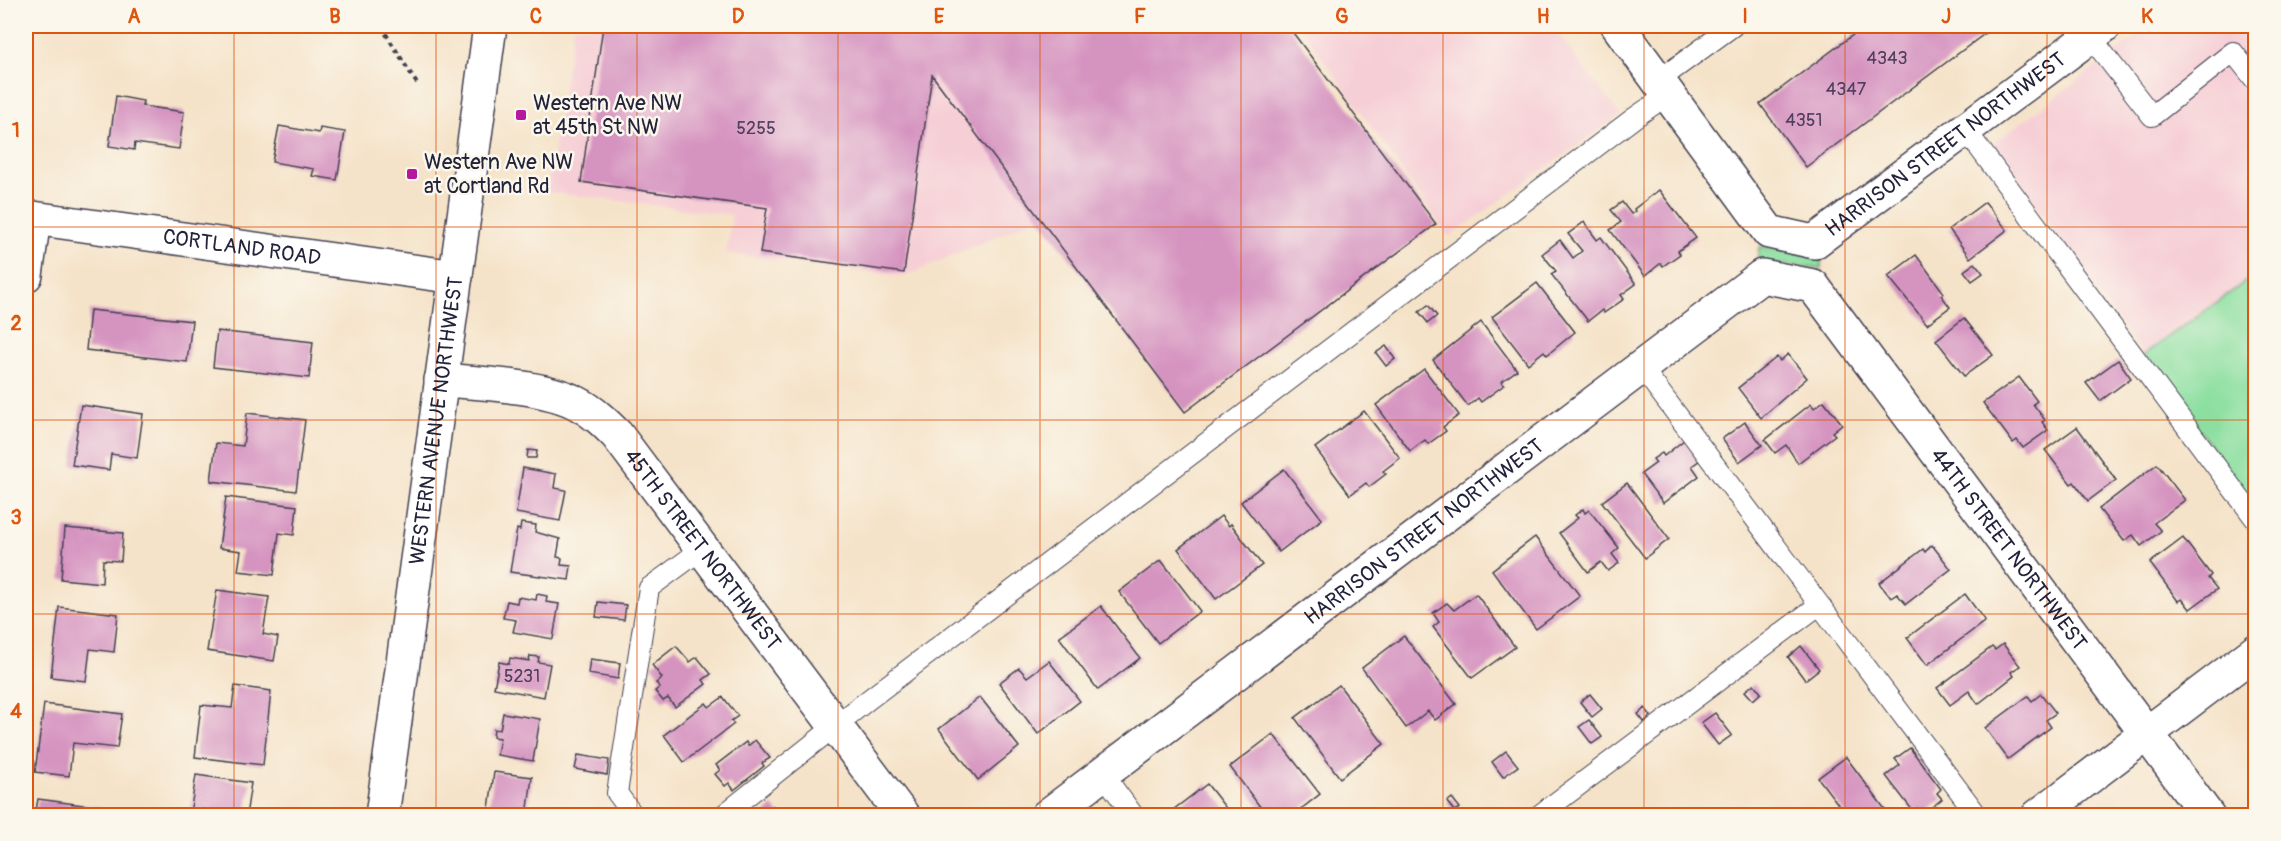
<svg xmlns="http://www.w3.org/2000/svg" width="2281" height="841" viewBox="0 0 2281 841" font-family="Pangolin,sans-serif">
  <style>
    .built { fill: #f6cfd6 }
    .green { fill: #8cdfa0; stroke: #57806e; stroke-width: 1.5 }
    .building { fill: #d593c0 }
    .lines { fill: none; stroke-linecap: round; stroke-linejoin: round }
    .service-casing { stroke: #423f50; stroke-width: 22 }
    .minor-casing { stroke: #423f50; stroke-width: 36 }
    .primary-casing { stroke: #423f50; stroke-width: 36 }
    .path { stroke: #423f50; stroke-width: 4; stroke-dasharray: 4.5 4.5; stroke-linecap: butt }
    .service { stroke: #fff; stroke-width: 20 }
    .minor { stroke: #fff; stroke-width: 33 }
    .primary { stroke: #fff; stroke-width: 33 }
    .grid { fill: none; stroke: #de560e; stroke-width: 1.5; stroke-opacity: 0.55 }
    .poi-dot { fill: #b5179e; stroke: #fbf7ec; stroke-width: 2 }
    .labels { text-anchor: middle; dominant-baseline: central; stroke-width: 5; stroke-linejoin: round; paint-order: stroke }
    .number-label { font-size: 18px; fill: #4f3e5c }
    .poi-label { font-size: 21px; fill: #22223b; stroke: #fbf7ec; text-anchor: start }
    .street-label { font-size: 21px; fill: #22223b; stroke: #fbf7ec }
    .neatline { fill: none; stroke: #de560e; stroke-width: 2 }
    .grid-label { font-size: 20px; text-anchor: middle; font-weight: bold; fill: #de560e }
  </style>
  <rect width="100%" height="100%" fill="#fbf7ec"/>
  <filter id="ink" filterUnits="userSpaceOnUse"><feTurbulence type="fractalNoise" baseFrequency=".0167" numOctaves="2"/><feDisplacementMap in="SourceGraphic" scale="12" xChannelSelector="R" yChannelSelector="G"/><feConvolveMatrix kernelMatrix="1 2 1 2 8 2 1 2 1" color-interpolation-filters="sRGB"/></filter>
  <filter id="wash" filterUnits="userSpaceOnUse"><feTurbulence type="fractalNoise" baseFrequency=".008" numOctaves="4" result="noise"/><feDisplacementMap in="SourceGraphic" scale="24" xChannelSelector="R" yChannelSelector="G"/><feGaussianBlur stdDeviation="1.35" result="paint"/><feColorMatrix in="noise" values="0 0 0 0 0 0 0 0 0 0 0 0 0 0 0 0 0 1.4 0 .05"/><feComposite in="paint" operator="in"/></filter>
  <g filter="url(#wash)">
    <rect width="100%" height="100%" fill="#f5e3c9"/>
    <g class="built">
      <path d="M363,26H418L417,32Z"/>
      <path d="M574,26H1076L1042,216L904,277L726,253L732,215L547,192Z"/>
      <path d="M1300,26H1552L1620,115L1449,237Z"/>
      <path d="M2151,26H2255V275L2143,355L1992,144Z"/>
    </g>
    <g class="green">
      <path d="M1759,247L1822,252L1821,268L1757,263Z"/>
      <path d="M2255,275V505L2143,355Z"/>
    </g>
    <g id="blocks">
      <g class="building">
        <path d="M603,26H1288L1436,224L1185,412L932,75L904,273L760,253L767,208L581,182Z"/>
        <path d="M1865,26H1995L1806,167L1760,104Z"/>
        <path d="M116,96L143,101L142,106L184,112L179,149L135,143L134,150L109,146Z"/>
        <path d="M279,126L319,133L320,128L345,132L337,180L312,176L314,169L272,162Z"/>
        <path d="M1659,190L1696,238L1678,251L1680,254L1663,266L1661,263L1645,276L1610,230L1621,222L1611,210L1622,202L1631,214L1635,211L1634,209Z"/>
        <path d="M1985,202L2007,230L1970,258L1949,229Z"/>
        <path d="M1584,222L1597,240L1601,237L1636,284L1621,295L1624,299L1604,313L1602,310L1588,321L1551,274L1556,271L1542,254L1560,240L1573,258L1582,251L1568,234Z"/>
        <path d="M1916,255L1944,293L1941,295L1950,307L1927,324L1888,276Z"/>
        <path d="M1975,263L1983,273L1972,281L1964,271Z"/>
        <path d="M1537,283L1575,332L1547,355L1544,351L1528,364L1492,317Z"/>
        <path d="M1428,305L1437,316L1428,323L1419,312Z"/>
        <path d="M90,310L192,321L187,362L86,350Z"/>
        <path d="M1964,318L1993,355L1964,376L1936,340Z"/>
        <path d="M1481,322L1517,370L1501,382L1504,385L1481,402L1478,398L1468,406L1433,360Z"/>
        <path d="M217,331L313,342L309,378L213,367Z"/>
        <path d="M1386,346L1395,359L1386,366L1376,353Z"/>
        <path d="M1788,354L1807,378L1761,418L1738,388L1777,357L1780,361Z"/>
        <path d="M2118,360L2131,378L2100,401L2086,383Z"/>
        <path d="M1424,369L1459,415L1443,427L1446,431L1428,444L1425,440L1410,451L1376,405Z"/>
        <path d="M2019,377L2037,401L2033,404L2045,420L2042,422L2048,430L2023,448L2017,440L2013,443L1983,403Z"/>
        <path d="M1824,401L1842,424L1832,432L1835,435L1798,463L1786,445L1775,453L1765,440L1811,404L1814,408Z"/>
        <path d="M81,405L143,414L137,458L111,454L109,470L72,465Z"/>
        <path d="M1364,411L1400,458L1383,471L1386,474L1369,487L1366,483L1350,495L1315,448Z"/>
        <path d="M247,413L305,420L296,491L211,481L216,443L243,446Z"/>
        <path d="M1745,422L1762,445L1739,462L1722,439Z"/>
        <path d="M2077,427L2116,480L2088,501L2074,482L2071,484L2045,450Z"/>
        <path d="M1684,440L1700,460L1692,466L1699,476L1663,503L1641,474L1656,463L1653,459L1662,453L1664,456Z"/>
        <path d="M528,450L537,451L536,458H527Z"/>
        <path d="M2157,464L2185,500L2154,523L2161,531L2141,546L2133,535L2124,541L2099,509Z"/>
        <path d="M523,468L556,474L554,488L566,490L560,521L516,513Z"/>
        <path d="M1284,469L1322,519L1279,552L1241,502Z"/>
        <path d="M1627,483L1669,539L1645,558L1602,502Z"/>
        <path d="M226,497L297,506L294,535L279,533L274,575L238,571L241,551L219,548Z"/>
        <path d="M1583,509L1585,513L1589,510L1619,548L1612,554L1619,563L1608,571L1601,562L1588,572L1559,533L1578,518L1575,515Z"/>
        <path d="M1221,516L1229,526L1231,524L1262,565L1216,599L1178,549Z"/>
        <path d="M521,523L536,525L535,532L560,539L557,557L562,558L561,565L571,566L569,580L510,572L517,529L520,530Z"/>
        <path d="M65,528L123,533L121,561L103,560L102,583L61,579Z"/>
        <path d="M1535,537L1580,596L1536,629L1492,570Z"/>
        <path d="M2183,538L2211,575L2208,578L2217,589L2190,609L2182,599L2178,601L2150,563Z"/>
        <path d="M1932,545L1951,569L1906,604L1897,594L1891,598L1879,583L1923,549L1925,552Z"/>
        <path d="M1161,560L1200,611L1158,643L1119,592Z"/>
        <path d="M217,590L269,597L263,634L278,637L274,661L207,651Z"/>
        <path d="M537,594L547,596L546,602L559,604L553,639L513,632L516,620L503,618L507,601L517,603L518,597L536,600Z"/>
        <path d="M1476,594L1515,647L1472,678L1433,627L1439,622L1433,613L1447,603L1454,610Z"/>
        <path d="M1965,594L1985,621L1927,665L1907,638Z"/>
        <path d="M598,602L626,605L624,620L596,617Z"/>
        <path d="M1101,606L1140,658L1098,690L1059,637Z"/>
        <path d="M59,607L118,614L114,652L90,649L86,681L51,677Z"/>
        <path d="M1404,636L1456,704L1435,720L1428,711L1406,728L1362,668Z"/>
        <path d="M2003,644L2020,666L2011,672L2014,676L1978,704L1969,691L1950,705L1937,688L1992,647L1995,650Z"/>
        <path d="M676,646L690,662L697,657L711,674L703,680L706,684L675,707L668,698L663,701L655,691L660,687L656,683L662,678L652,665Z"/>
        <path d="M1801,646L1819,669L1805,680L1788,657Z"/>
        <path d="M530,656L539,657L538,662L550,664L544,697L494,688L499,662L509,664L510,658L529,661Z"/>
        <path d="M590,659L620,663L618,679L588,674Z"/>
        <path d="M1049,661L1080,701L1038,734L999,683L1019,668L1027,677Z"/>
        <path d="M1754,684L1761,693L1753,700L1745,691Z"/>
        <path d="M1339,685L1384,744L1340,778L1295,718Z"/>
        <path d="M235,686L271,691L263,765L195,757L201,705L232,708Z"/>
        <path d="M1590,694L1602,709L1592,717L1580,702Z"/>
        <path d="M2041,694L2056,713L2046,720L2051,727L2008,759L1985,728L2028,696L2032,701Z"/>
        <path d="M723,697L738,716L731,721L734,724L684,762L664,735L706,703L709,707Z"/>
        <path d="M980,697L1019,747L978,780L939,729Z"/>
        <path d="M44,704L122,714L117,748L73,743L69,776L35,772Z"/>
        <path d="M1645,708L1651,716L1644,722L1638,714Z"/>
        <path d="M503,713L540,719L533,761L497,755L500,738L493,737L494,729L500,730Z"/>
        <path d="M1715,713L1732,735L1718,745L1701,723Z"/>
        <path d="M1589,720L1602,737L1592,744L1579,727Z"/>
        <path d="M1273,734L1320,794L1292,816H1267L1230,767Z"/>
        <path d="M755,740L770,758L762,763L764,766L734,790L729,783L725,786L715,774L720,770L716,765L746,742L748,746Z"/>
        <path d="M1910,748L1941,789L1937,793L1942,799L1922,815L1917,808L1913,811L1886,776L1900,765L1895,759Z"/>
        <path d="M1506,751L1518,766L1503,777L1492,762Z"/>
        <path d="M578,755L609,760L607,775L575,769Z"/>
        <path d="M1846,757L1890,816H1847L1818,778Z"/>
        <path d="M494,772L532,777L527,816H488Z"/>
        <path d="M196,775L251,783L246,816L190,814Z"/>
        <path d="M1207,784L1232,816H1165Z"/>
        <path d="M1452,798L1460,808L1454,811L1447,802Z"/>
        <path d="M38,799L105,808L104,816H35Z"/>
        <path d="M773,806L780,816H762Z"/>
      </g>
    </g>
  </g>
  <g filter="url(#ink)">
    <use href="#blocks" fill-opacity="0" stroke="#423f50" stroke-width="1.5"/>
    <g class="lines">
      <g class="service-casing">
        <g id="service">
          <path d="M2090,36L2152,116L2233,52L2256,81"/>
          <path d="M1659,80L1733,26"/>
          <path d="M1965,129L2256,520"/>
          <path d="M1642,368L1978,816"/>
          <path d="M1103,774L1134,816"/>
          <path d="M634,816L617,793L649,588L702,549"/>
          <path d="M722,816L868,700L1634,118L1669,94"/>
          <path d="M1538,816L1819,605"/>
        </g>
      </g>
      <g class="minor-casing">
        <g id="minor">
          <path id="s1" d="M1618,26L1769,232L1814,242L2104,26"/>
          <path id="s2" d="M26,217L456,277"/>
          <path d="M26,275L34,219"/>
          <path id="s3" d="M441,380C480,383 544,386 577,403C593,411 605,423 617,435L903,816"/>
          <path id="s4" d="M1047,816L1762,276L1813,286L2208,816"/>
          <path d="M2038,816L2256,651"/>
        </g>
      </g>
      <g class="primary-casing">
        <g id="primary">
          <path id="s5" d="M382,816L490,26"/>
        </g>
      </g>
      <path class="path" d="M381,26L419,87"/>
      <use href="#service" class="service"/>
      <use href="#minor" class="minor"/>
      <use href="#primary" class="primary"/>
    </g>
  </g>
  <path class="grid" d="M234,26V816M436,26V816M637,26V816M838,26V816M1040,26V816M1241,26V816M1443,26V816M1644,26V816M1845,26V816M2047,26V816M26,227H2256M26,420H2256M26,614H2256"/>
  <g class="poi-dot">
    <rect x="515" y="109" width="12" height="12" rx="3"/>
    <rect x="406" y="168" width="12" height="12" rx="3"/>
  </g>
  <g class="labels">
    <g class="number-label">
      <text x="1887" y="58">4343</text>
      <text x="1846" y="89">4347</text>
      <text x="1804" y="120">4351</text>
      <text x="756" y="128">5255</text>
      <text x="522" y="676">5231</text>
    </g>
    <g class="poi-label">
      <text x="533" y="103">Western Ave NW<tspan x="533" dy="24">at 45th St NW</tspan></text>
      <text x="424" y="162">Western Ave NW<tspan x="424" dy="24">at Cortland Rd</tspan></text>
    </g>
    <g class="street-label">
      <text stroke="none"><textPath href="#s1" startOffset="465">HARRISON STREET NORTHWEST</textPath></text>
      <text stroke="none"><textPath href="#s2" startOffset="218">CORTLAND ROAD</textPath></text>
      <text stroke="none"><textPath href="#s5" startOffset="399">WESTERN AVENUE NORTHWEST</textPath></text>
      <text stroke="none"><textPath href="#s4" startOffset="472">HARRISON STREET NORTHWEST</textPath></text>
      <text stroke="none"><textPath href="#s3" startOffset="333">45TH STREET NORTHWEST</textPath></text>
      <text stroke="none"><textPath href="#s4" startOffset="1276">44TH STREET NORTHWEST</textPath></text>
    </g>
  </g>
  <rect width="2281" height="841" fill="none" stroke="#fbf7ec" stroke-width="66"/>
  <rect x="33" y="33" width="2215" height="775" class="neatline"/>
  <g class="grid-label">
    <text x="134" y="23">A</text>
    <text x="335" y="23">B</text>
    <text x="536" y="23">C</text>
    <text x="738" y="23">D</text>
    <text x="939" y="23">E</text>
    <text x="1140" y="23">F</text>
    <text x="1342" y="23">G</text>
    <text x="1543" y="23">H</text>
    <text x="1745" y="23">I</text>
    <text x="1946" y="23">J</text>
    <text x="2147" y="23">K</text>
    <text x="16" y="137">1</text>
    <text x="16" y="330">2</text>
    <text x="16" y="524">3</text>
    <text x="16" y="718">4</text>
  </g>
</svg>
